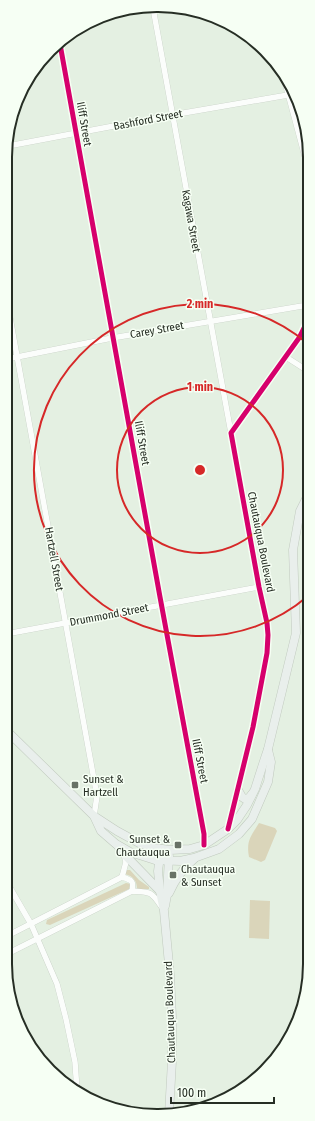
<svg xmlns="http://www.w3.org/2000/svg" width="315" height="1121" viewBox="0 0 315 1121" font-family="'Fira Sans Condensed',sans-serif">
  <style>
    .green { fill: #dad5ba }
    .lines { fill: none; stroke-linecap: round; stroke-linejoin: round }
    .street-casing { stroke: #c1cabf; stroke-width: 6 }
    .secondary-casing { stroke: #c1cabf; stroke-width: 9 }
    .street { stroke: #fbfdfb; stroke-width: 5.5 }
    .secondary { stroke: #e9efec; stroke-width: 8 }
    .cycleway-casing { stroke: #f6fff4; stroke-width: 8 }
    .cycleway { stroke: #d6006c; stroke-width: 5 }
    .ring { fill: none; stroke: #d62828; stroke-width: 2 }
    .poi-dot { fill: #687266; stroke: #f6fff4; stroke-width: 1.5 }
    .labels { text-anchor: middle; dominant-baseline: central; stroke-width: 3; stroke-linejoin: round; paint-order: stroke }
    .street-label { font-size: 11px; fill: #262e24; stroke: #f6fff4 }
    .poi-label { font-size: 11px; fill: #262e24; stroke: #f6fff4; text-anchor: start }
    .rim { fill: none; stroke: #262e24; stroke-width: 2 }
    .centre { fill: #d62828; stroke: #f6fff4; stroke-width: 2 }
    .ring-label { font-size: 12px; text-anchor: middle; font-weight: bold; fill: #d62828; stroke: #f6fff4; stroke-width: 3; stroke-linejoin: round; paint-order: stroke }
  </style>
  <rect width="100%" height="100%" fill="#e4f0e2"/>
  <g class="green">
    <path d="M259,823L275,828L277,831L265,860L261,862L249,857C246,841 251,836 259,823Z"/>
    <path d="M126,870H130L139,880L149,887V889H137C137,881 133,876 125,874Z"/>
    <path d="M126,883L131,884L129,889L50,925L46,924L47,920Z"/>
    <path d="M250,900L270,901L269,939L249,938Z"/>
  </g>
  <g class="lines">
    <g class="street-casing">
      <g id="street">
        <path d="M153,8L231,433"/>
        <path d="M60,44L160,597L204,834V845"/>
        <path d="M282,71L309,172"/>
        <path d="M8,146L172,115L288,95"/>
        <path d="M7,301L97,796L94,816"/>
        <path d="M286,357L308,371"/>
        <path d="M7,359L112,338L308,305"/>
        <path d="M6,634L259,587"/>
        <path d="M228,829L253,727L267,653L268,635L267,623L259,587L231,433L299,338L308,320"/>
        <path d="M122,877L126,862L124,854"/>
        <path d="M5,879L31,924L57,984L66,1019L75,1062L77,1090"/>
        <path d="M5,937L122,877C132,880 134,881 132,891"/>
        <path d="M5,955L132,891C150,892 151,891 161,906"/>
      </g>
    </g>
    <g class="secondary-casing">
      <g id="secondary">
        <path d="M6,730L94,816L117,831L139,843L154,848L170,850L190,849L204,845L228,829L237,820L247,805L255,789L263,764L268,749L296,633L293,550L300,511L308,495"/>
        <path d="M238,790L242,797L245,799L249,798L252,794"/>
        <path d="M94,816L101,831L116,844L130,852L155,860L180,861L194,858L219,849L239,834L252,819L268,782L271,762L268,750"/>
        <path d="M118,846L123,853L160,891"/>
        <path d="M161,849L158,871L160,891L164,911L170,975L172,1017V1061L169,1114"/>
        <path d="M169,893C175,880 183,868 194,859"/>
        <path d="M165,906L167,895L169,856"/>
      </g>
    </g>
    <use href="#street" class="street"/>
    <use href="#secondary" class="secondary"/>
    <g class="cycleway-casing">
      <g id="cycleway">
        <path d="M60,44L160,597L204,834V845"/>
        <path d="M228,829L253,727L267,653L268,635L267,623L259,587L231,433L299,338L308,320"/>
      </g>
    </g>
    <use href="#cycleway" class="cycleway"/>
  </g>
  <g class="ring">
    <circle cx="200" cy="470" r="83"/>
    <path d="M308 596A166 166 0 1 1 308 344"/>
  </g>
  <g class="poi-dot">
    <rect x="71" y="781" width="8" height="8" rx="2"/>
    <rect x="174" y="841" width="8" height="8" rx="2"/>
    <rect x="169" y="871" width="8" height="8" rx="2"/>
  </g>
  <g class="labels">
    <g class="street-label">
      <text transform="translate(148 120) rotate(-11)">Bashford Street</text>
      <text transform="translate(84 124) rotate(80)">Iliff Street</text>
      <text transform="translate(191 221) rotate(80)">Kagawa Street</text>
      <text transform="translate(157 330) rotate(-10)">Carey Street</text>
      <text transform="translate(142 443) rotate(80)">Iliff Street</text>
      <text transform="translate(261 542) rotate(79)">Chautauqua Boulevard</text>
      <text transform="translate(54 559) rotate(80)">Hartzell Street</text>
      <text transform="translate(109 615) rotate(-11)">Drummond Street</text>
      <text transform="translate(200 761) rotate(79)">Iliff Street</text>
      <text transform="translate(170 1012) rotate(-92)">Chautauqua Boulevard</text>
    </g>
    <g class="poi-label">
      <text x="83" y="779">Sunset &amp;<tspan x="83" dy="13">Hartzell</tspan></text>
      <text x="170" y="839" text-anchor="end">Sunset &amp;<tspan x="170" dy="13">Chautauqua</tspan></text>
      <text x="181" y="869">Chautauqua<tspan x="181" dy="13">&amp; Sunset</tspan></text>
    </g>
  </g>
  <path d="M0 0H315V1121H0ZM157 12H158A145 145 0 0 1 303 157V964A145 145 0 0 1 158 1109H157A145 145 0 0 1 12 964V157A145 145 0 0 1 157 12Z" fill="#f6fff4" fill-rule="evenodd"/>
  <path class="rim" d="M157 12H158A145 145 0 0 1 303 157V964A145 145 0 0 1 158 1109H157A145 145 0 0 1 12 964V157A145 145 0 0 1 157 12Z"/>
  <circle cx="200" cy="470" r="6" class="centre"/>
  <g class="ring-label">
    <text x="200" y="308">2 min</text>
    <text x="200" y="391">1 min</text>
  </g>
  <path d="M171 1097v6h103v-6" fill="none" stroke="#262e24" stroke-width="2"/>
  <text x="177" y="1097" font-size="12" fill="#262e24" stroke="#f6fff4" stroke-width="3" paint-order="stroke">100 m</text>
</svg>
